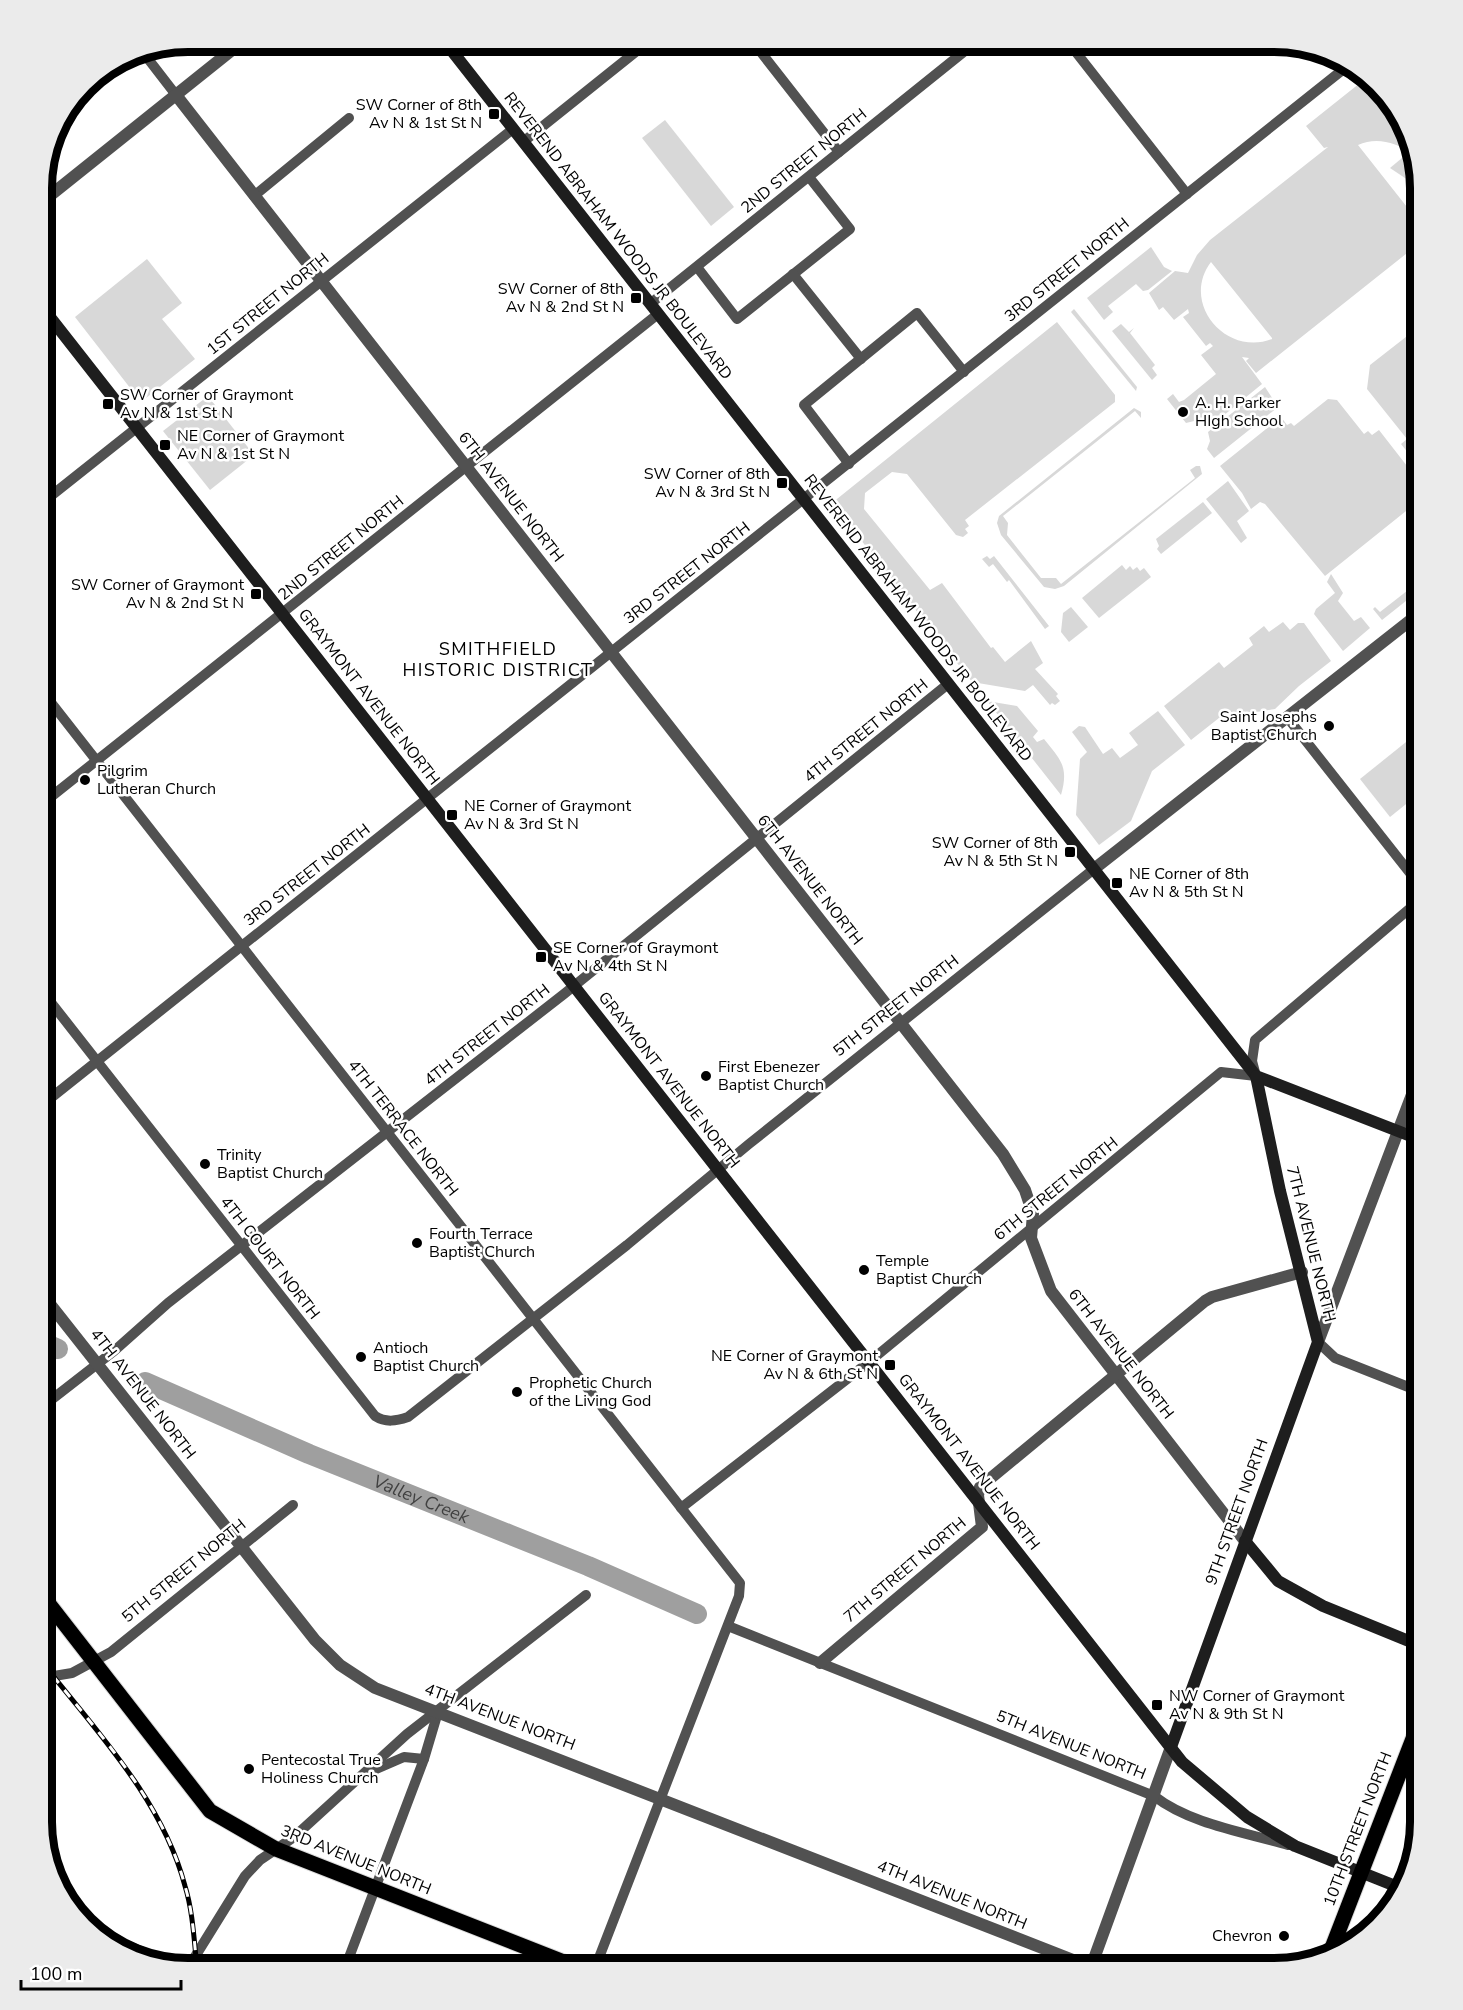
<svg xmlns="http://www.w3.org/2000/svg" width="1463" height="2010" viewBox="0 0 1463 2010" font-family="'Nunito Sans',sans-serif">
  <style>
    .green { fill: #d8d8d8; fill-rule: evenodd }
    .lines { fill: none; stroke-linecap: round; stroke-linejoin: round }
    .river { stroke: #9f9f9f; stroke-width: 20 }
    .primary-casing { stroke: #dbdbdb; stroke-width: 17 }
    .minor { stroke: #515151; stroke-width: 10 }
    .tertiary { stroke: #515151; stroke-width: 12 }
    .secondary { stroke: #1e1e1e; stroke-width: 12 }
    .primary { stroke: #000; stroke-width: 15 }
    .rail-casing { stroke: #000; stroke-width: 5 }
    .rail { stroke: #fff; stroke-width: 3; stroke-dasharray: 9; stroke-linecap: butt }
    .poi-dot { fill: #000; stroke: #fff; stroke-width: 2 }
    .labels { text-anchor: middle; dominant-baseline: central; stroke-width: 5; stroke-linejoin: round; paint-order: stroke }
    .poi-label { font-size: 16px; fill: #000; stroke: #fff; text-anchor: start }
    .street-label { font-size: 16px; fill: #000; stroke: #fff }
    .neighbourhood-label { font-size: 18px; letter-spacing: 1.5px; fill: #000; stroke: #fff }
    .water-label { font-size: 18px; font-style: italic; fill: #404040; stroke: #fff }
    .rim { fill: none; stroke: #000; stroke-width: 8 }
  </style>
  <rect width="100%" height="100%" fill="#fff"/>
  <g class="green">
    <path d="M1365,79L1401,115L1412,154C1396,142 1376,137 1358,145L1418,221L1421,219V242L1256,373L1246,361L1249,358L1242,357L1262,384L1212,425L1206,419L1197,424L1194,421L1186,423L1167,399L1173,394L1179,402L1184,400L1216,374L1201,355L1213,346L1210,343L1206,346L1183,317L1189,313L1188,309L1174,320L1163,307L1159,310L1149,293L1175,271L1188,273L1197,255L1210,240L1328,147L1324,148L1306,126ZM1211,262L1272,338V339C1226,357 1180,303 1211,262Z"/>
    <path d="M665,120L734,207L711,226L642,138Z"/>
    <path d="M1408,153L1419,183L1417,186L1390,168Z"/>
    <path d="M1151,247L1164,267L1172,271L1148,290L1143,291L1136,284L1108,306L1113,312L1104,320L1087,298Z"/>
    <path d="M147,259L182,303L162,319L195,359L141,402L75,317Z"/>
    <path d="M1074,309L1137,387L1136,391L1071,312Z"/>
    <path d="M1421,317V469L1401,444L1407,439L1367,389L1370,365L1420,326L1416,321Z"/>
    <path d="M1057,322L1115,395V402L965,520L969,526L965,529L968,533L963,537L956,535L907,474L892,472L865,493L864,509L930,590L942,583L991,648L993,647L1005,662L1031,641L1043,663L1035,669L1058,694L1056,696L1060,701L1055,705L1052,703L1050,705L1033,685L1025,691L972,682L832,503Z"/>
    <path d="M1121,324L1129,332L1134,328L1130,333L1155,365L1152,368L1157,375L1152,380L1112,331Z"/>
    <path d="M1265,387L1278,407L1214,458L1207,449L1210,441L1208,432Z"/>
    <path d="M208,396L254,455L210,490L163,431Z"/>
    <path d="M1328,399L1337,400L1364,434L1368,431L1372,435L1379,430L1421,484V499L1325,576L1265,504L1260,502L1251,509L1242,493L1220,466L1281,417L1287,425L1291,423L1294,426Z"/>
    <path d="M1134,408L1141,412V418L1135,411L1003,516L1008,523L1007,535L1041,578H1056L1061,584L1195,478L1190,470L1196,466H1200L1202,474L1064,586L1055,589L1044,587L1001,535L997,523L999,516Z"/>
    <path d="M1228,481L1249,511L1237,521L1247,538L1241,543L1206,499Z"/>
    <path d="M1203,502L1212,513L1161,554L1157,549L1159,546L1156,539Z"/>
    <path d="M987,556L990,559L994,556L1049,626L1045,629L1009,580L1007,582L993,564L989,567L982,559Z"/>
    <path d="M1122,565L1126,570L1130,566L1133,570L1137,567L1140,571L1144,568L1151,577L1099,618L1082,598Z"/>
    <path d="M1331,574L1343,593L1338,601L1354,621L1361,617L1370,628L1343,651L1314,614L1316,609L1335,593L1327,582Z"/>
    <path d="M1421,580V589L1382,620L1373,609L1375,607L1380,612Z"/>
    <path d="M1071,607L1088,627L1069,642L1061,632L1063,613Z"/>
    <path d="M1283,622L1290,630L1298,623H1304L1331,661L1299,686L1275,709L1219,718L1191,740L1164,706L1219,662L1224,668L1253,645L1249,638L1264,626L1269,632Z"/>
    <path d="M987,701L1017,706L1038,731L1033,737L1037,742L1044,739C1061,760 1069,767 1061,795Z"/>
    <path d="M1158,711L1185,745L1152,771L1131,821L1099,845L1076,815L1080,759L1087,752L1072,732L1079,726L1085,727L1103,754L1112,748L1120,758L1138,745L1129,733Z"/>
    <path d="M1421,730V792L1390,817L1360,779Z"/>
  </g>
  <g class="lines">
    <g class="river">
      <path d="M42,1342L58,1349"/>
      <path id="s1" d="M145,1382L309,1454L588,1566L697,1614"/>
    </g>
    <g class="primary-casing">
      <g id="primary">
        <path d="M42,1595L210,1811L276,1849L579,1968"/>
        <path d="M1330,1953L1421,1718"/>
        <path d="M1091,1968H1094"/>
      </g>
    </g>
    <g class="minor">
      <path d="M753,42L839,152"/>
      <path d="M1068,42L1187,194"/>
      <path d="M142,51L176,95"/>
      <path d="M523,142L648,42"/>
      <path d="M254,196L349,118"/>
      <path d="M697,267L737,319L850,229L809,177"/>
      <path d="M793,274L861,359"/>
      <path d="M650,304L976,42"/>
      <path d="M849,464L804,405L917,313L964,372"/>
      <path d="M42,503L513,129"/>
      <path d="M42,691L740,1583L739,1596L595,1968"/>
      <path d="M1287,717L1421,887"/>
      <path d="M42,804L658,314"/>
      <path d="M42,991L375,1416C386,1423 396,1421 408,1417L627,1245L749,1144L1094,869"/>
      <path d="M42,1105L1350,64"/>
      <path d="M1318,1342L1335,1358L1421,1392"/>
      <path d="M42,1407L114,1351L168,1303L564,994L948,684"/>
      <path d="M681,1508L869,1362L1221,1072L1256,1076L1252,1061L1255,1040L1421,899"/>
      <path d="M728,1626L1154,1796C1190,1824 1244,1832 1288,1845"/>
      <path d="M42,1674L48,1677L72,1673L111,1652L293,1505"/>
      <path d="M374,1770L404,1757L424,1759"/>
      <path d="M188,1968L245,1876L260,1860L294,1837L407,1734L586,1595"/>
      <path d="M345,1968L424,1759L438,1712"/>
    </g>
    <g class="tertiary">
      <path d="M176,95L1003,1154L1025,1190L1033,1214L1031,1238L1051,1291L1245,1541"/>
      <path d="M42,202L242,42"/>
      <path d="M1094,869L1421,612"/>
      <path d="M42,1294L315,1640L340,1665L375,1688L1091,1967L1171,1747"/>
      <path d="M1318,1342L1421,1071"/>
      <path d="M820,1663L982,1527L978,1495L980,1487L1205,1301L1212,1297L1302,1272"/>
      <path d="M104,1937L180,1968"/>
    </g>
    <g class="secondary">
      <path d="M445,42L1256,1076L1421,1140"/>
      <path d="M42,307L1182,1762L1247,1817L1295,1846L1403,1889"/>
      <path d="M1245,1541L1278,1581L1323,1606L1421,1646"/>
      <path d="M1171,1747L1318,1342L1280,1191L1256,1076"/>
    </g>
    <use href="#primary" class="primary"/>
    <g class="rail-casing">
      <path id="rail" d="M42,1662C96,1731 162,1799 185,1886C193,1912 194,1940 197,1968"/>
    </g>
    <use href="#rail" class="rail"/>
  </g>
  <g class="poi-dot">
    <rect x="488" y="108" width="12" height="12" rx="3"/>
    <rect x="630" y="292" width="12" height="12" rx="3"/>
    <rect x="102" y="398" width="12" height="12" rx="3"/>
    <circle cx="1183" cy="412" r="6"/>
    <rect x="159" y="439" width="12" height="12" rx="3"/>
    <rect x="776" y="477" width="12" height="12" rx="3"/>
    <rect x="250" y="588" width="12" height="12" rx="3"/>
    <circle cx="1329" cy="726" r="6"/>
    <circle cx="85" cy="780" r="6"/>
    <rect x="446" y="809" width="12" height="12" rx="3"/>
    <rect x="1064" y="846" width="12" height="12" rx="3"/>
    <rect x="1111" y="877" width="12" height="12" rx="3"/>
    <rect x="535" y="951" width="12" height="12" rx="3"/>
    <circle cx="706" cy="1076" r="6"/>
    <circle cx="205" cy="1164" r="6"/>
    <circle cx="417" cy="1243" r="6"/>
    <circle cx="864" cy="1270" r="6"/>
    <circle cx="361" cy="1357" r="6"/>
    <rect x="884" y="1359" width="12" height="12" rx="3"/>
    <circle cx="517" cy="1392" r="6"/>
    <rect x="1151" y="1699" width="12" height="12" rx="3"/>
    <circle cx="249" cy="1769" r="6"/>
    <circle cx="1284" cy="1936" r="6"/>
  </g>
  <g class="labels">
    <g class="poi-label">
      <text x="482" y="105" text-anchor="end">SW Corner of 8th<tspan x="482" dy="18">Av N &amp; 1st St N</tspan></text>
      <text x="624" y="289" text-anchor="end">SW Corner of 8th<tspan x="624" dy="18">Av N &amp; 2nd St N</tspan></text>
      <text x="120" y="395">SW Corner of Graymont<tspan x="120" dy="18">Av N &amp; 1st St N</tspan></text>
      <text x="1195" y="403">A. H. Parker<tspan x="1195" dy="18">HIgh School</tspan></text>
      <text x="177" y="436">NE Corner of Graymont<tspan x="177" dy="18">Av N &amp; 1st St N</tspan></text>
      <text x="770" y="474" text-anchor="end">SW Corner of 8th<tspan x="770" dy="18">Av N &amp; 3rd St N</tspan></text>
      <text x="244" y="585" text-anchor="end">SW Corner of Graymont<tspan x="244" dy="18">Av N &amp; 2nd St N</tspan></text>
      <text x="1317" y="717" text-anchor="end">Saint Josephs<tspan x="1317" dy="18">Baptist Church</tspan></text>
      <text x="97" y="771">Pilgrim<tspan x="97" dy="18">Lutheran Church</tspan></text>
      <text x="464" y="806">NE Corner of Graymont<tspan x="464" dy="18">Av N &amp; 3rd St N</tspan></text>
      <text x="1058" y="843" text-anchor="end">SW Corner of 8th<tspan x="1058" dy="18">Av N &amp; 5th St N</tspan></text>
      <text x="1129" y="874">NE Corner of 8th<tspan x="1129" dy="18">Av N &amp; 5th St N</tspan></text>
      <text x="553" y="948">SE Corner of Graymont<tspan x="553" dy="18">Av N &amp; 4th St N</tspan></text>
      <text x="718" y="1067">First Ebenezer<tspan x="718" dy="18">Baptist Church</tspan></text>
      <text x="217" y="1155">Trinity<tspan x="217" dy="18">Baptist Church</tspan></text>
      <text x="429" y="1234">Fourth Terrace<tspan x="429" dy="18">Baptist Church</tspan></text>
      <text x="876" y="1261">Temple<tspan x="876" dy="18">Baptist Church</tspan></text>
      <text x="373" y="1348">Antioch<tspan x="373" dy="18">Baptist Church</tspan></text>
      <text x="878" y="1356" text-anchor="end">NE Corner of Graymont<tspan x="878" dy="18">Av N &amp; 6th St N</tspan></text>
      <text x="529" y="1383">Prophetic Church<tspan x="529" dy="18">of the Living God</tspan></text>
      <text x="1169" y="1696">NW Corner of Graymont<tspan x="1169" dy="18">Av N &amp; 9th St N</tspan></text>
      <text x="261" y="1760">Pentecostal True<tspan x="261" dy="18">Holiness Church</tspan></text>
      <text x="1272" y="1936" text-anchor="end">Chevron</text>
    </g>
    <g class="street-label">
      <text transform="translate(804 161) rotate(-39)">2ND STREET NORTH</text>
      <text transform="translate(618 236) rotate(52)">REVEREND ABRAHAM WOODS JR BOULEVARD</text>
      <text transform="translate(1067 270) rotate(-39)">3RD STREET NORTH</text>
      <text transform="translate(268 304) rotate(-39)">1ST STREET NORTH</text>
      <text transform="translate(511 497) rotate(52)">6TH AVENUE NORTH</text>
      <text transform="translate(341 548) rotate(-39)">2ND STREET NORTH</text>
      <text transform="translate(687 573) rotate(-38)">3RD STREET NORTH</text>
      <text transform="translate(918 618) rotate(52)">REVEREND ABRAHAM WOODS JR BOULEVARD</text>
      <text transform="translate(369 697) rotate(52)">GRAYMONT AVENUE NORTH</text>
      <text transform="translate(866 731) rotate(-39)">4TH STREET NORTH</text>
      <text transform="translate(307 875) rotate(-38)">3RD STREET NORTH</text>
      <text transform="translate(810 880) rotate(52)">6TH AVENUE NORTH</text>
      <text transform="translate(896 1006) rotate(-38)">5TH STREET NORTH</text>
      <text transform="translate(487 1035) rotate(-38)">4TH STREET NORTH</text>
      <text transform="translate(669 1080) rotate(52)">GRAYMONT AVENUE NORTH</text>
      <text transform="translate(403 1128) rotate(52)">4TH TERRACE NORTH</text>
      <text transform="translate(1056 1189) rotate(-39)">6TH STREET NORTH</text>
      <text transform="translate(1311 1244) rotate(76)">7TH AVENUE NORTH</text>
      <text transform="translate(270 1258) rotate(52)">4TH COURT NORTH</text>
      <text transform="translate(1121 1354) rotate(52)">6TH AVENUE NORTH</text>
      <text transform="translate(143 1394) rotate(52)">4TH AVENUE NORTH</text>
      <text transform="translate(969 1462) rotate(52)">GRAYMONT AVENUE NORTH</text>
      <text transform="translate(1237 1512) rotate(-70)">9TH STREET NORTH</text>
      <text transform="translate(905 1570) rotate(-40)">7TH STREET NORTH</text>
      <text transform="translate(184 1571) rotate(-39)">5TH STREET NORTH</text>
      <text transform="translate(500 1717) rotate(21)">4TH AVENUE NORTH</text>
      <text transform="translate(1071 1745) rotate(22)">5TH AVENUE NORTH</text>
      <text transform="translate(1358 1829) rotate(-69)">10TH STREET NORTH</text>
      <text transform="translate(356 1860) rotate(22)">3RD AVENUE NORTH</text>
      <text transform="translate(952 1895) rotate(22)">4TH AVENUE NORTH</text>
    </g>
    <g class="neighbourhood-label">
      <text x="498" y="649">SMITHFIELD<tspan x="498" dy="21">HISTORIC DISTRICT</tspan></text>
    </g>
    <g class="water-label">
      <text stroke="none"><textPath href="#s1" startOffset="300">Valley Creek</textPath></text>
    </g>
  </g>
  <path d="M0 0H1463V2010H0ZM188 52H1274A136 136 0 0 1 1410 188V1822A136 136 0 0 1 1274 1958H188A136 136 0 0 1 52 1822V188A136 136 0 0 1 188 52Z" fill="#ebebeb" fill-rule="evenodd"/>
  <path class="rim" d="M188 52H1274A136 136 0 0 1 1410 188V1822A136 136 0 0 1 1274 1958H188A136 136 0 0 1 52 1822V188A136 136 0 0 1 188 52Z"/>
  <path d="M21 1980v9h160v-9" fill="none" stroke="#000000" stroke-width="3"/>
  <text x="30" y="1980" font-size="18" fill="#000000" stroke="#ffffff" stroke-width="4.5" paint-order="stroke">100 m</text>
</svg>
